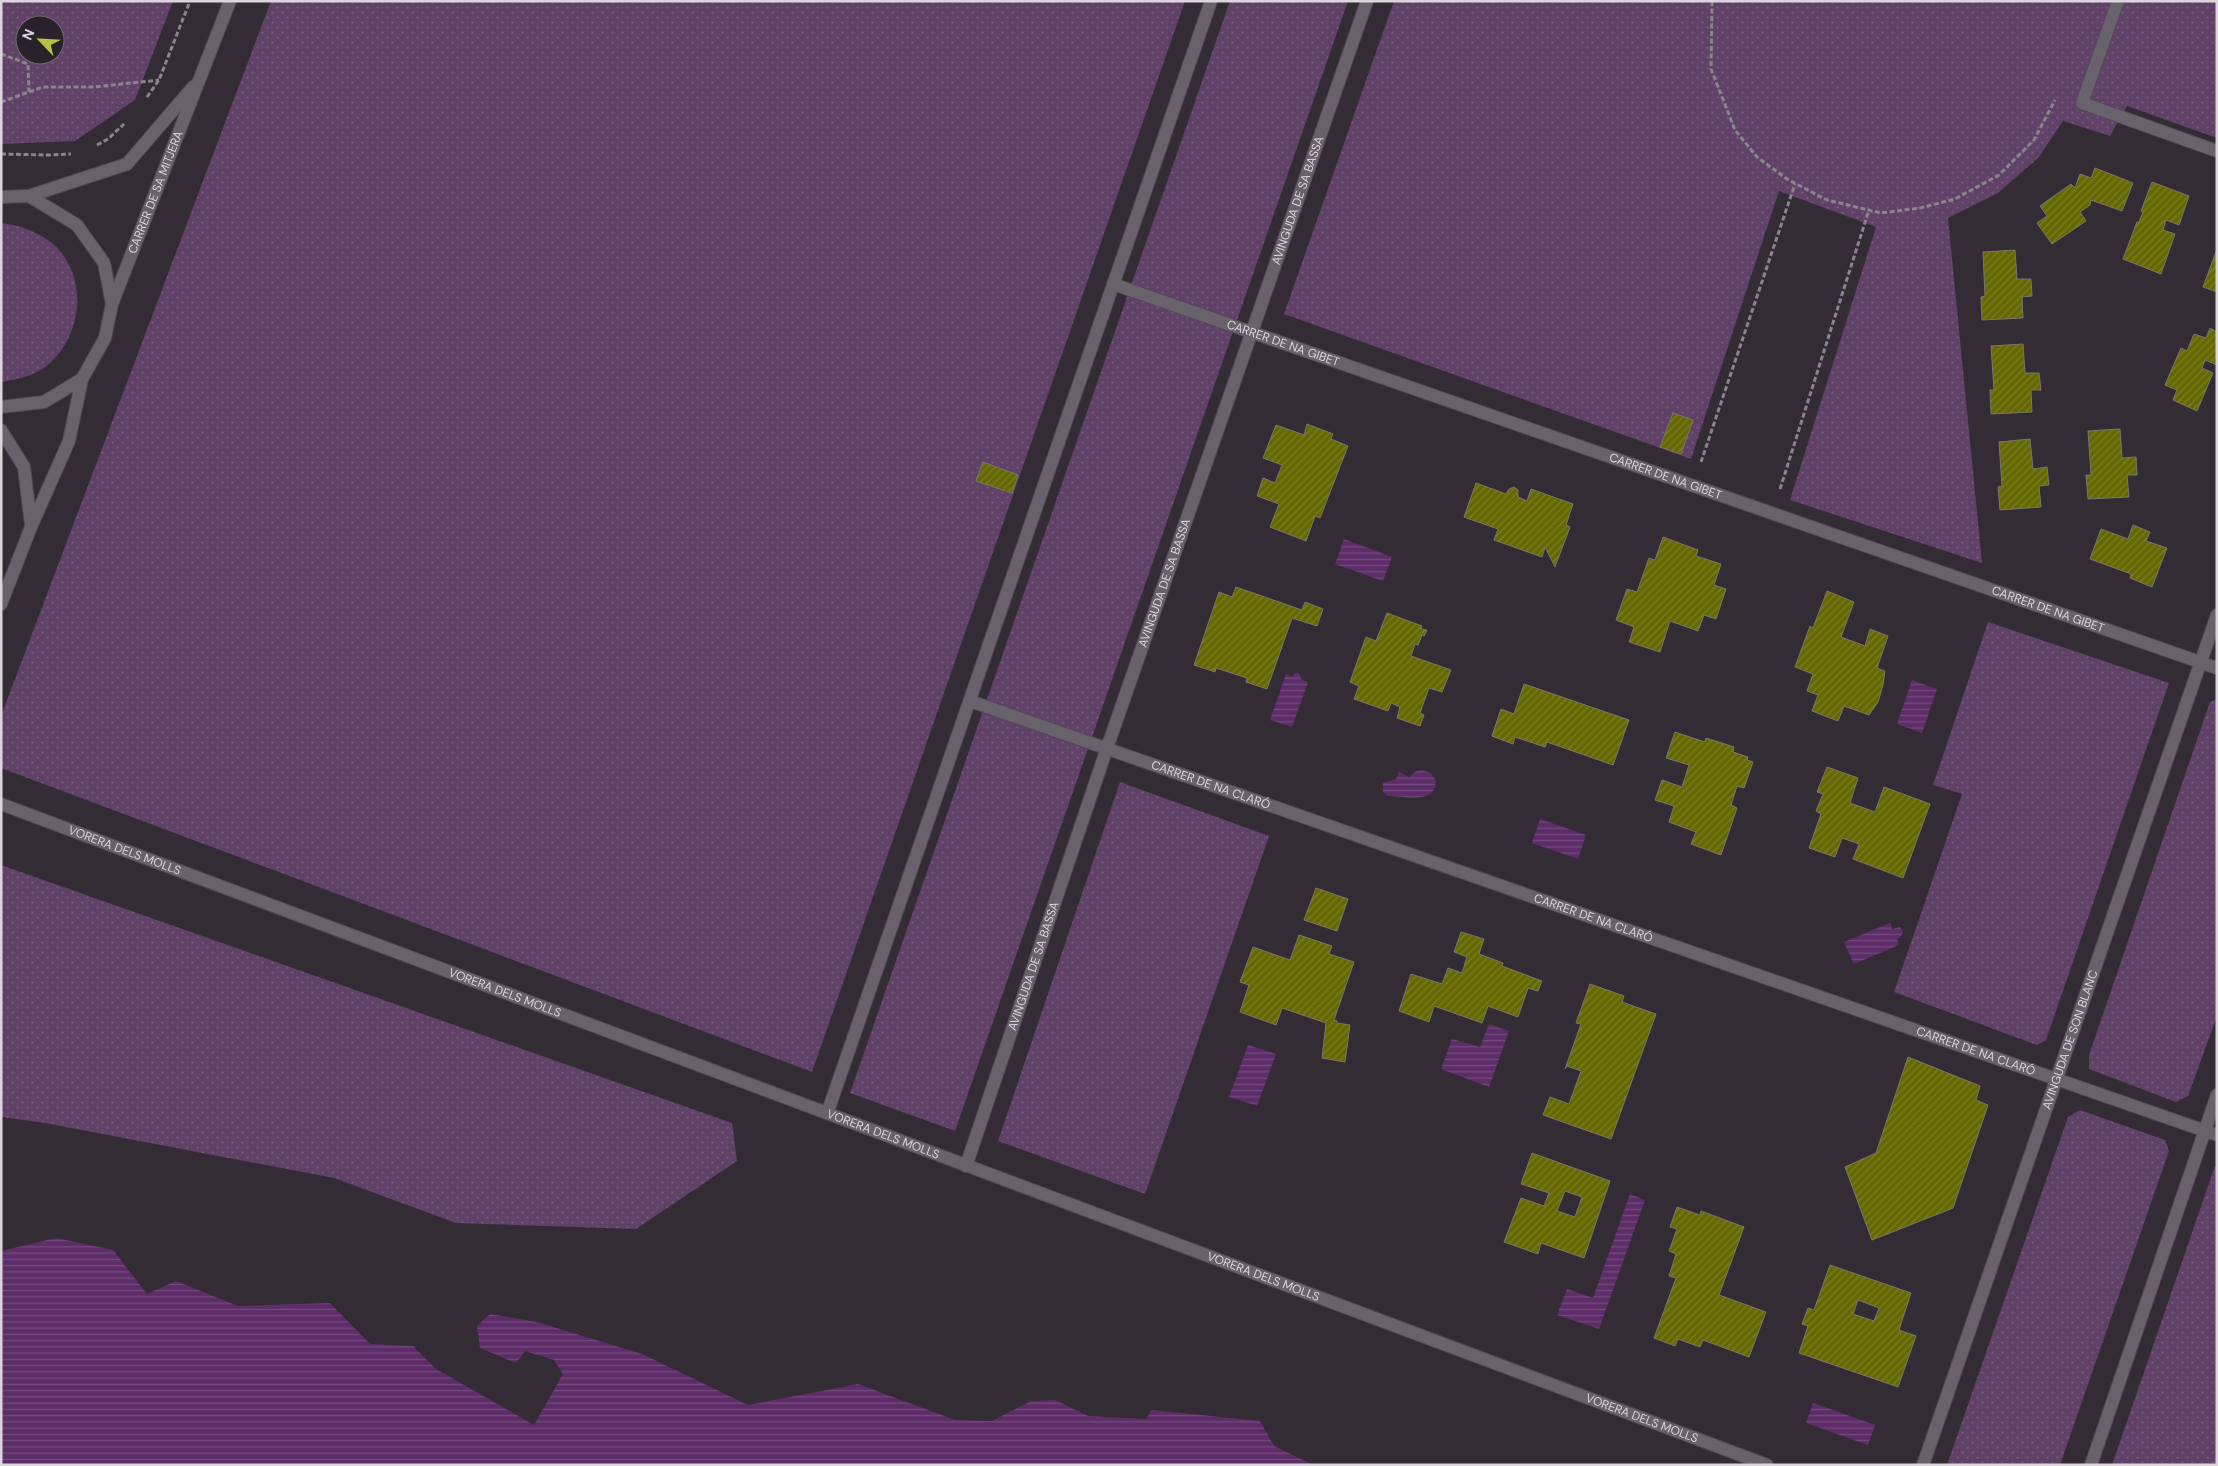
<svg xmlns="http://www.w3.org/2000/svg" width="2218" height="1466" viewBox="0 0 2218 1466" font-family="'DM Sans',sans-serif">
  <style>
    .grass { fill: url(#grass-dots); fill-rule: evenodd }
    .water { fill: url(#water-rules) }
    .building { fill: url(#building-hatch); stroke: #77786c; fill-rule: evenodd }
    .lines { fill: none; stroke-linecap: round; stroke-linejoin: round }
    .minor-casing { stroke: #514a52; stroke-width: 14 }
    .tertiary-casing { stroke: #514a52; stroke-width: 14 }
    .path { stroke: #8a848c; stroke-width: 3; stroke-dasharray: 5 2.5; stroke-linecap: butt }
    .minor { stroke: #69616b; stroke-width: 12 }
    .tertiary { stroke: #69616b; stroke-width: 12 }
    .labels { text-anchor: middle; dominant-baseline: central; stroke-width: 4; stroke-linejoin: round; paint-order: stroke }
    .street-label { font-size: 12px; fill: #dbd6dc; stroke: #29222b }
  </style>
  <defs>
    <pattern id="grass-dots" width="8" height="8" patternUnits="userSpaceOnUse" patternTransform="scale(1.25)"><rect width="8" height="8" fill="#604167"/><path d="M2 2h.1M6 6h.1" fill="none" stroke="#765c7c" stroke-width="1.8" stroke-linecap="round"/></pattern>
    <pattern id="water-rules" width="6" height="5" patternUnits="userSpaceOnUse" patternTransform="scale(1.25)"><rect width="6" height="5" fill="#5e2d69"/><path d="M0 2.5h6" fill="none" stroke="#744b7e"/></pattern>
    <pattern id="building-hatch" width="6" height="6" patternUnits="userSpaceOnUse" patternTransform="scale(1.25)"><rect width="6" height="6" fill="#656800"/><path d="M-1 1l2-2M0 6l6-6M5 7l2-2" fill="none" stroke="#7a7d25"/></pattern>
  </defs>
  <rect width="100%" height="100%" fill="#332c35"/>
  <g class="grass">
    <path d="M1,1H173L135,100L75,141L1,144ZM25,25H55V55H25Z"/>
    <path d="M271,1H1185L812,1072L1,768V716Z"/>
    <path d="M1230,1H1348L955,1131L850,1093Z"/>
    <path d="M1394,1H2217V138L2127,106L2110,136L2063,121L2039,157L1998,193L1948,218L1982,563L1790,500L1876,227L1779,191L1691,459L1284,314Z"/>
    <path d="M1,223C18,225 33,230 48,240C88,269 85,330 51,362C38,375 20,379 2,382Z"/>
    <path d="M1988,622L2169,683L2046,1040L2037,1045L1894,992L1962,794L1933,785Z"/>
    <path d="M2217,699V1016L2188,1096L2176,1102L2089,1069V1055L2210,702Z"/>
    <path d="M1120,782L1269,836L1145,1194L998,1141Z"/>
    <path d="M1,865L732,1123L737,1161L636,1229L456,1223L334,1178L45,1123L1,1117Z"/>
    <path d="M2080,1110L2165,1140L2169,1151L2060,1465H1947L2068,1117Z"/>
    <path d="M2215,1166L2217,1167V1465H2112Z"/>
  </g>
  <g class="water">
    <path d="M1344,539L1392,557L1383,581L1335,564Z"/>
    <path d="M1295,673H1299L1302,680L1308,682L1292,727L1270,720L1286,674L1292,677Z"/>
    <path d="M1912,680L1937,689L1922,733L1897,724Z"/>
    <path d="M1422,770L1431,773L1436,781C1435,805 1405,796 1388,796L1383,792V783L1396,779L1399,772L1409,777L1416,771Z"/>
    <path d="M1540,819L1586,835L1578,859L1532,843Z"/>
    <path d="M1890,923L1892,929L1900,927L1903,932L1901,937L1897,939L1899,945L1854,964L1844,942Z"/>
    <path d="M1489,1024L1509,1031L1489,1087L1441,1069L1452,1039L1480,1047Z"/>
    <path d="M1248,1045L1276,1054L1257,1106L1229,1097Z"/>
    <path d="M1630,1194L1645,1200L1599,1329L1557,1315L1567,1289L1593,1298Z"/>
    <path d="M56,1238L113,1250L147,1294L176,1281L238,1306L330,1303L370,1344L413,1346L436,1369L534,1425L563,1374L554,1360L525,1351L516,1363L480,1348L477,1326L490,1314L537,1322L642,1354L748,1405L858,1384L955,1420L992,1421L1031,1401L1055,1400L1088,1416L1146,1419L1152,1410L1260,1421L1274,1446L1313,1465H1V1251Z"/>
    <path d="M1813,1403L1875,1425L1868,1445L1806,1423Z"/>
  </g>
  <g class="building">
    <path d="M2095,168L2133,183L2122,211L2091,200L2090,205L2080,212L2086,221L2052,244L2037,223L2047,216L2040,206L2071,184L2075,188L2080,174L2091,178Z"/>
    <path d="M2152,182L2189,196L2179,225L2166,220L2163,230L2175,234L2161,274L2123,259L2137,222H2139L2143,212L2141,211Z"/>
    <path d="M2217,249V292L2203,287Z"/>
    <path d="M2015,250L2017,279H2031L2032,296L2022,297L2023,318L1982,320L1981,297L1985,296L1983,252Z"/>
    <path d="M2210,328L2217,332V365L2205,360L2202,368L2213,373L2197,411L2173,400L2177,390L2165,385L2181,348L2187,351L2194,334L2206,338Z"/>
    <path d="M2023,344L2025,373H2039L2041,390H2031L2032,412L1991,414L1990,390H1994L1991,346Z"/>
    <path d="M1673,413L1693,420L1681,454L1660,447Z"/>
    <path d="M1307,424L1333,434L1331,439L1348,446L1320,518L1315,516L1306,541L1270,527L1279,504L1257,496L1263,478L1275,483L1282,465L1263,458L1276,425L1304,435Z"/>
    <path d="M2120,429L2122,458L2136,457L2137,475H2127L2129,497L2088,499L2086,475H2091L2088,431Z"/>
    <path d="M2030,439L2033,469L2047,467L2049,485L2039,486L2041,507L2000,510L1998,487L2002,486L1999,442Z"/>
    <path d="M983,462L1018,475L1012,493L976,481Z"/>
    <path d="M1476,483L1506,494L1509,489L1514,487L1518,490V497L1527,501L1531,489L1573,504L1566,525L1570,527L1555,567L1545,547L1542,557L1494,540L1498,529L1464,517Z"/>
    <path d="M2133,525L2150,532L2146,541L2167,548L2152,587L2130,578L2131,574L2090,559L2101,529L2128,539Z"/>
    <path d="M1663,537L1698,550L1696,556L1721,564L1714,585L1726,589L1716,619L1704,615L1698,631L1670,621L1660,652L1629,642L1634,627L1616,620L1627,589L1637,592L1649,558L1655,560Z"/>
    <path d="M1236,587L1302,610L1305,602L1323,609L1317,626L1292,618L1267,689L1246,682L1247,678L1216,668L1215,672L1194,665L1219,592L1232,597Z"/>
    <path d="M1827,591L1854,602L1841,637L1865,646L1870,629L1888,636L1877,668L1885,671L1883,685L1878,702L1869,715L1844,706L1838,721L1812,711L1818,695L1807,691L1813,674L1795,667L1810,626L1813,628Z"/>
    <path d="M1387,613L1422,626L1421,629L1427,630L1424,636L1422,635L1418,645L1415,644L1411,656L1451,670L1442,692L1429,688L1420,713L1424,715L1420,726L1397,718L1400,707L1391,703L1388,711L1354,699L1359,686L1350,682L1366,637L1376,641Z"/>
    <path d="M1524,684L1629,720L1613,765L1547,742L1545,747L1515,737L1513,744L1492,736L1501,709L1514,714Z"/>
    <path d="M1675,732L1705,742L1706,738L1734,747L1733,752L1748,757L1747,760L1753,762L1744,788L1737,786L1731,805L1737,808L1721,855L1691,844L1696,832L1669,822L1674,806L1655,800L1662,780L1682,787L1689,765L1666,758Z"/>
    <path d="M1827,767L1858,778L1850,803L1875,812L1884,787L1930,804L1903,878L1853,859L1859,844L1842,838L1835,857L1809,848L1821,814L1816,811L1823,794L1817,792Z"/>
    <path d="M1316,888L1348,899L1337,931L1304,920Z"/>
    <path d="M1461,932L1484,939L1479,954L1503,963L1502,966L1542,981L1538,991L1528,988L1518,1017L1488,1006L1482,1023L1434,1006L1429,1022L1399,1011L1411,974L1442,984L1448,968L1462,973L1467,957L1454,952Z"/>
    <path d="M1299,935L1332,946L1329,954L1354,962L1334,1020L1337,1021V1023L1350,1025L1345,1062L1322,1058L1326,1023L1282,1008L1276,1025L1240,1012L1249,985L1240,982L1253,947L1290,960Z"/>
    <path d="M1590,984L1624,996L1622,1002L1656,1014L1611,1139L1543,1115L1550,1097L1569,1104L1581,1071L1567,1066L1565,1069L1581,1024L1576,1023Z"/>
    <path d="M1908,1057L1980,1086L1976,1100L1988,1105L1953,1208L1872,1240L1845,1167L1876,1153Z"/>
    <path d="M1532,1153L1610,1181L1584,1258L1541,1243L1538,1254L1504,1242L1521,1198L1544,1206L1549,1193L1521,1184ZM1565,1191L1582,1197L1575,1217L1557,1211Z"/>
    <path d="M1677,1207L1700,1215L1701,1211L1744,1227L1719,1295L1766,1312L1749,1357L1703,1340L1700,1347L1678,1339L1675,1346L1654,1338L1676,1278L1669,1276L1676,1254L1669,1251L1677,1229L1670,1227Z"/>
    <path d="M1830,1265L1911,1293L1899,1330L1916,1336L1898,1387L1799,1353L1808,1326L1802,1324L1808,1308L1814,1310ZM1858,1300L1879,1308L1874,1321L1853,1314Z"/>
  </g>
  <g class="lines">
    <g class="minor-casing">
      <g id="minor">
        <path d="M2118,1L2082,103L2217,151"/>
        <path id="s1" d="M1113,284L2217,668"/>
        <path d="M1,430L24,467L31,525"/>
        <path d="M1,604L31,527L69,441L82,379"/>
        <path id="s2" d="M970,701L2217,1135"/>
        <path id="s3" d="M1,804L1767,1465"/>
        <path d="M828,1111L1211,1"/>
        <path id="s4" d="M966,1166L1107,748L1367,1"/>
        <path id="s5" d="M1923,1465L2217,615"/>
        <path d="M2091,1465L2217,1095"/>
      </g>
    </g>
    <g class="tertiary-casing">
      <g id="tertiary">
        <path d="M29,196L127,164L193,87"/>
        <path d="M1,197L29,196L77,225L104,263L112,304L105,338L82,379L44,402L1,407"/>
        <path id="s6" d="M112,304L230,1"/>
      </g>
    </g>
    <g class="path">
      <path d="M1712,1L1711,69L1735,130L1757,157L1787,179L1827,200L1881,213L1920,208L1955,199L1999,175L2034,140L2055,100"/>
      <path d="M1,54L28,64L29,92"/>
      <path d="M147,97L159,80L190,1"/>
      <path d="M1,102L43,87H94L159,80"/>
      <path d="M97,145L108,139L124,124"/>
      <path d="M1,154L49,155L71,154"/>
      <path d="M1701,462L1795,184"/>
      <path d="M1780,489L1869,210"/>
    </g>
    <use href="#minor" class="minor"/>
    <use href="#tertiary" class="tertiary"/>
  </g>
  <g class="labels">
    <g class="street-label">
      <text stroke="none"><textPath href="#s6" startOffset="120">CARRER DE SA MITJERA</textPath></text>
      <text stroke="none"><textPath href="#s4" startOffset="1021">AVINGUDA DE SA BASSA</textPath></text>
      <text stroke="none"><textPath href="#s1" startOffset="180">CARRER DE NA GIBET</textPath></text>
      <text stroke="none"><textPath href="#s1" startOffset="585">CARRER DE NA GIBET</textPath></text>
      <text stroke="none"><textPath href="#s4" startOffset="616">AVINGUDA DE SA BASSA</textPath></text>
      <text stroke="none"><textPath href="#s1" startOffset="990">CARRER DE NA GIBET</textPath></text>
      <text stroke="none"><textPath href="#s2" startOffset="255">CARRER DE NA CLARÓ</textPath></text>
      <text stroke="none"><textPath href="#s3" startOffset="132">VORERA DELS MOLLS</textPath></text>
      <text stroke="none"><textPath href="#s2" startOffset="660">CARRER DE NA CLARÓ</textPath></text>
      <text stroke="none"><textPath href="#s4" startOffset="211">AVINGUDA DE SA BASSA</textPath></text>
      <text stroke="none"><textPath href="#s3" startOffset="538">VORERA DELS MOLLS</textPath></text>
      <text stroke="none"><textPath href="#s5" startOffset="450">AVINGUDA DE SON BLANC</textPath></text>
      <text stroke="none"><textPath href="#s2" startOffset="1065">CARRER DE NA CLARÓ</textPath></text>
      <text stroke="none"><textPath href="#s3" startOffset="942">VORERA DELS MOLLS</textPath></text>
      <text stroke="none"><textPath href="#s3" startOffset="1348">VORERA DELS MOLLS</textPath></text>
      <text stroke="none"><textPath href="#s3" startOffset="1752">VORERA DELS MOLLS</textPath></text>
    </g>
  </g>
  <rect width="2218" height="1466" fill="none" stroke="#dbd6dc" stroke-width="5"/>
  <g transform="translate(40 40) rotate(295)"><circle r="24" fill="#29222b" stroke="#706a72"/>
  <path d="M0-4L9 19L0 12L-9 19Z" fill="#b9c046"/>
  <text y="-8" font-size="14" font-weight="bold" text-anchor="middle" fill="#dbd6dc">N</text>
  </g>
</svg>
